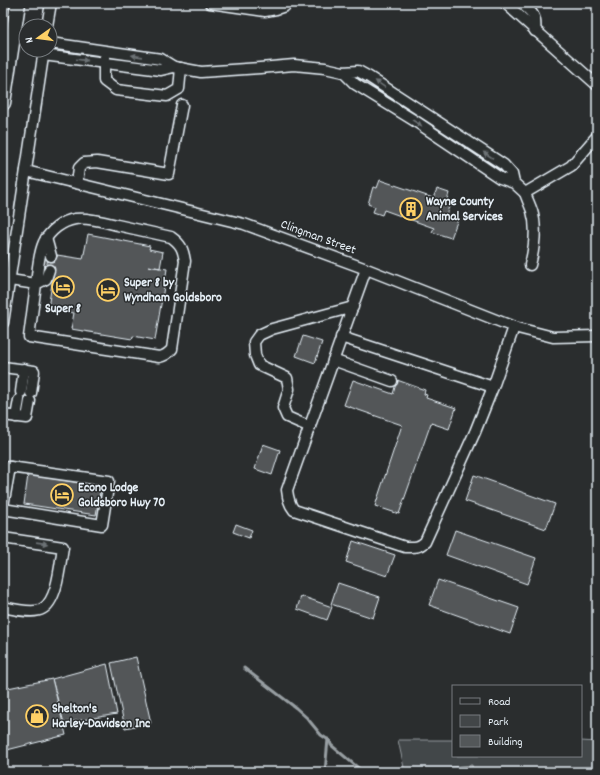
<svg xmlns="http://www.w3.org/2000/svg" width="600" height="775" viewBox="0 0 600 775" font-family="Dekko,sans-serif">
  <style>
    .green { fill: #424648; stroke: #959ca0 }
    .water { fill: #63686b; stroke: #989fa3 }
    .lines { fill: none; stroke-linecap: round; stroke-linejoin: round }
    .stream { stroke: #989fa3; stroke-width: 3 }
    .building { fill: #535759; stroke: #e8f1f8 }
    .minor-casing { stroke: #e8f1f8; stroke-width: 13 }
    .highway-casing { stroke: #e8f1f8; stroke-width: 17 }
    .minor { stroke: #2a2d2e; stroke-width: 10 }
    .highway { stroke: #2a2d2e; stroke-width: 14 }
    .oneway { fill: #6c7275 }
    .labels { text-anchor: middle; dominant-baseline: central; stroke-width: 3; stroke-linejoin: round; paint-order: stroke }
    .poi-label { font-size: 13px; font-weight: bold; fill: #e8f1f8; stroke: #2a2d2e; text-anchor: start }
    .street-label { font-size: 13px; fill: #e8f1f8; stroke: #2a2d2e }
  </style>
  <rect width="100%" height="100%" fill="#2a2d2e"/>
  <filter id="ink" filterUnits="userSpaceOnUse"><feTurbulence type="fractalNoise" baseFrequency=".025" numOctaves="2"/><feDisplacementMap in="SourceGraphic" scale="8" xChannelSelector="R" yChannelSelector="G"/><feConvolveMatrix kernelMatrix="1 2 1 2 8 2 1 2 1" color-interpolation-filters="sRGB"/></filter>
  <g filter="url(#ink)">
    <path class="green" d="M398,740H453V756H581V741L597,742V772H405Z"/>
    <path class="water" d="M472,765L473,772H451V767Z"/>
    <g class="lines">
      <g class="stream">
        <path d="M244,668L296,708L307,718L321,735L330,741L331,745L363,772"/>
        <path d="M325,772L328,739"/>
      </g>
    </g>
    <g class="building">
      <path d="M380,180L433,198L437,189L449,193L446,203L450,204L446,215L458,219L451,238L432,232L434,228L384,210L382,215L373,212L375,207L368,204L373,187L377,188Z"/>
      <path d="M88,234L150,246L149,249L163,252L160,268L148,266L167,269L155,340L133,336L132,339L71,329L74,313L48,308L54,271L46,270L48,256L57,257V255L83,259Z"/>
      <path d="M303,336L322,342L315,363L296,356Z"/>
      <path d="M353,380L393,394L397,380L425,390L424,394L427,395L426,398L456,408L449,429L431,423L399,514L375,506L402,425L344,405Z"/>
      <path d="M263,444L280,450L272,475L255,469Z"/>
      <path d="M28,475L101,486L96,515L24,504Z"/>
      <path d="M474,475L555,504L546,529L465,501Z"/>
      <path d="M236,524L252,530L249,538L233,532Z"/>
      <path d="M455,530L536,558L527,584L446,555Z"/>
      <path d="M353,541L395,555L387,576L346,562Z"/>
      <path d="M438,580L519,608L510,634L429,605Z"/>
      <path d="M338,583L380,597L373,618L331,604Z"/>
      <path d="M301,596L332,607L327,620L297,609Z"/>
      <path d="M136,657L151,723L125,728L111,663Z"/>
      <path d="M107,664L117,714L64,723L52,679Z"/>
      <path d="M52,679L66,735L3,751V689Z"/>
    </g>
    <g class="lines">
      <g class="minor-casing">
        <g id="minor">
          <path d="M210,3L265,11L276,9L285,6L287,3"/>
          <path d="M505,3L597,85"/>
          <path d="M521,3C532,12 537,16 535,31"/>
          <path d="M47,26L51,3"/>
          <path d="M50,43L161,59L174,67L201,72L260,68L294,65L325,68L343,72"/>
          <path d="M43,55L161,70L174,67"/>
          <path d="M105,57L104,63V81L116,90L167,96L179,89L181,68"/>
          <path d="M26,171L244,224L369,270L514,327L553,337L597,336"/>
          <path d="M77,183L79,168L84,163L97,162L169,174L182,105"/>
          <path d="M514,183L512,174L504,165L369,77L358,71L343,72L355,84L415,121L500,178L514,183L525,193"/>
          <path d="M46,238L51,256"/>
          <path d="M530,265C534,249 537,227 532,211C530,205 527,199 525,193L571,166L597,136"/>
          <path d="M366,269L287,490C288,498 289,504 294,510L405,547C414,547 418,548 425,542L475,432L493,387L514,327"/>
          <path d="M10,280L36,284C38,270 38,255 44,242C50,231 62,221 75,219C87,217 105,222 117,225C135,229 153,233 171,237C181,244 183,249 185,261L172,349C168,354 165,356 159,357L29,337L36,284L46,279L49,270"/>
          <path d="M3,323L44,50"/>
          <path d="M341,337L493,387"/>
          <path d="M333,360L392,381"/>
          <path d="M3,367L34,371L31,393"/>
          <path d="M21,392L24,369"/>
          <path d="M3,415L27,418L30,401"/>
          <path d="M16,417L19,400"/>
          <path d="M310,427L287,417L283,408L289,389L287,378L259,365L255,355L254,342L259,335L272,329L353,307"/>
          <path d="M3,468L10,467L3,506"/>
          <path d="M3,509L102,525L109,481L10,467"/>
          <path d="M3,538L63,547C60,563 58,601 42,609C34,614 12,609 3,607"/>
        </g>
      </g>
      <g class="highway-casing">
        <path id="highway" d="M3,103L18,3"/>
      </g>
      <use href="#minor" class="minor"/>
      <use href="#highway" class="highway"/>
    </g>
    <defs><path id="oneway-solid" d="M-6-.8H1V-3.2L6.5 0L1 3.2V.8H-6Z"/></defs>
    <g class="oneway">
      <use href="#oneway-solid" transform="translate(137 56) rotate(-172)"/>
      <use href="#oneway-solid" transform="translate(82 60) rotate(7)"/>
      <use href="#oneway-solid" transform="translate(380 84) rotate(-146)"/>
      <use href="#oneway-solid" transform="translate(417 123) rotate(33)"/>
      <use href="#oneway-solid" transform="translate(488 155) rotate(-147)"/>
      <use href="#oneway-solid" transform="translate(42 543) rotate(8)"/>
    </g>
  </g>
  <defs>
    <g id="building-ring" transform="scale(1.15)"><circle r="9.5" fill="#2a2d2e" stroke="#ffd166" stroke-width="1.5"/><path d="M-4-6H4V6H1V3H-1V6H-4ZM-2.5-4.3h1.7v1.8h-1.7ZM.8-4.3h1.7v1.8H.8ZM-2.5-1h1.7V.8h-1.7ZM.8-1h1.7V.8H.8Z" fill="#ffd166"/></g>
    <g id="hotel-ring" transform="scale(1.15)"><circle r="9.5" fill="#2a2d2e" stroke="#ffd166" stroke-width="1.5"/><path d="M-6-4.5h1.5V1H6V5H4.5V3h-9V5H-6ZM-4 0a1.8 1.8 0 1 1 3.6 0ZM.5 0V-2.5h3Q6-2.5 6 0Z" fill="#ffd166"/></g>
    <g id="shop-ring" transform="scale(1.15)"><circle r="9.5" fill="#2a2d2e" stroke="#ffd166" stroke-width="1.5"/><path d="M-5-2.5h2.3a2.7 3.5 0 0 1 5.4 0H5L5.5 6h-11ZM-1.5-2.5h3a1.5 2.3 0 0 0-3 0Z" fill="#ffd166"/></g>
  </defs>
  <g fill-rule="evenodd">
    <use href="#building-ring" x="411" y="209"/>
    <use href="#hotel-ring" x="63" y="287"/>
    <use href="#hotel-ring" x="108" y="290"/>
    <use href="#hotel-ring" x="62" y="495"/>
    <use href="#shop-ring" x="37" y="716"/>
  </g>
  <g class="labels">
    <g class="poi-label">
      <text x="426" y="202">Wayne County<tspan x="426" dy="15">Animal Services</tspan></text>
      <text x="124" y="283">Super 8 by<tspan x="124" dy="15">Wyndham Goldsboro</tspan></text>
      <text x="63" y="309" text-anchor="middle">Super 8</text>
      <text x="78" y="488">Econo Lodge<tspan x="78" dy="15">Goldsboro Hwy 70</tspan></text>
      <text x="52" y="709">Shelton's<tspan x="52" dy="15">Harley-Davidson Inc</tspan></text>
    </g>
    <g class="street-label">
      <text transform="translate(318 238) rotate(20)">Clingman Street</text>
    </g>
  </g>
  <rect width="600" height="775" fill="none" stroke="#2a2d2e" stroke-width="16"/>
  <rect x="8" y="8" width="584" height="759" fill="none" stroke="#e8f1f8" stroke-width="1.5" filter="url(#ink)"/>
  <rect x="452" y="685" width="130" height="72" fill="#2a2d2e" stroke="#767b7f"/>
  <rect x="460" y="698" width="20" height="6" fill="#2a2d2e" stroke="#767b7f"/>
  <text x="488" y="705" font-size="12" fill="#e8f1f8">Road</text>
  <rect x="460" y="715" width="20" height="12" fill="#424648" stroke="#767b7f"/>
  <text x="488" y="725" font-size="12" fill="#e8f1f8">Park</text>
  <rect x="460" y="735" width="20" height="12" fill="#535759" stroke="#767b7f"/>
  <text x="488" y="745" font-size="12" fill="#e8f1f8">Building</text>
  <g transform="translate(38 38) rotate(256)"><circle r="19" fill="#2a2d2e" stroke="#767b7f"/>
  <path d="M0-3L7 15L0 10L-7 15Z" fill="#ffd166"/>
  <text y="-6" font-size="11" font-weight="bold" text-anchor="middle" fill="#e8f1f8">N</text>
  </g>
</svg>
